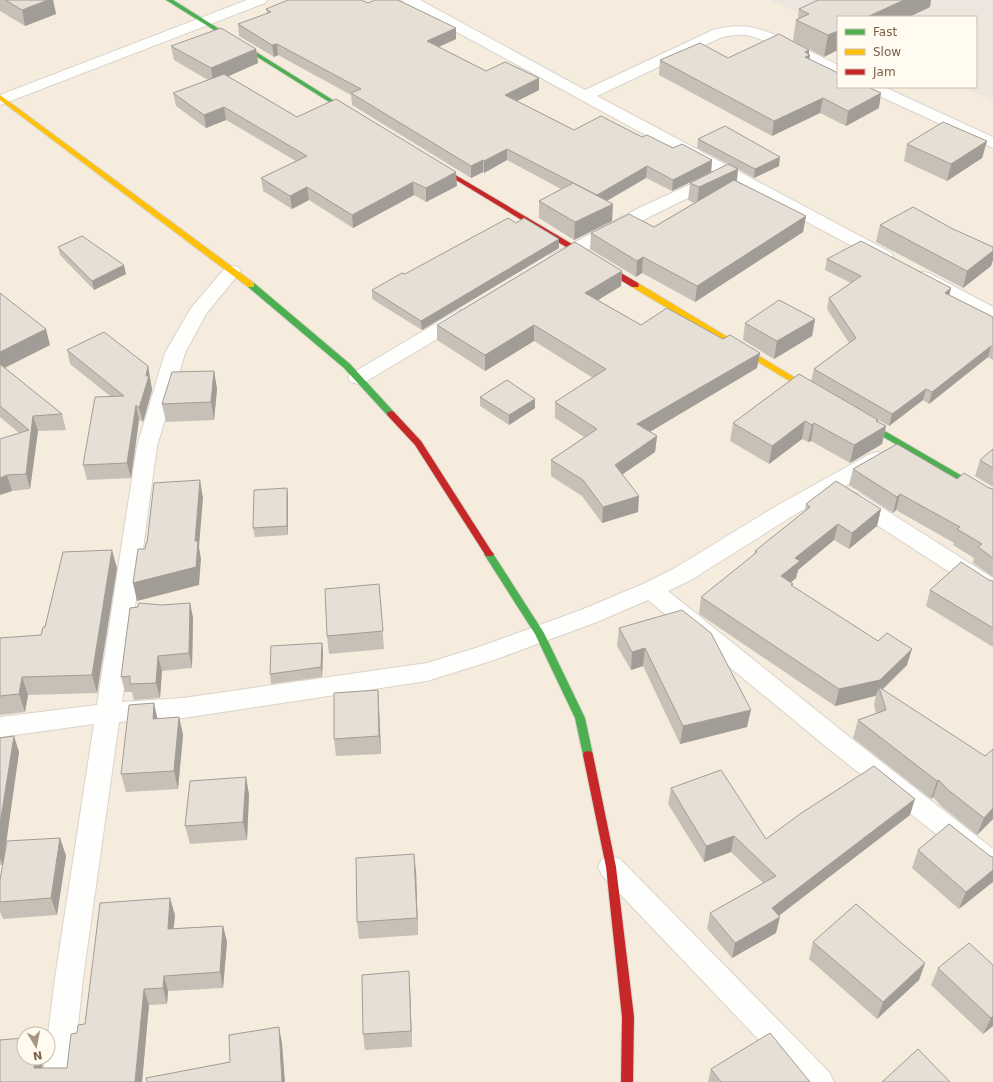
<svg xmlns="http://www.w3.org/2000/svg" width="993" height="1082" viewBox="0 0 993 1082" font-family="'DejaVu Sans',sans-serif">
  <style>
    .residential { fill: #f6ecde; fill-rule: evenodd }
    .industrial { fill: #ede6de }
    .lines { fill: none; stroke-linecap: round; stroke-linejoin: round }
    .street-casing { stroke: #dad3cc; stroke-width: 2 }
    .fast-casing { stroke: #dad3cb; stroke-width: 2 }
    .slow-casing { stroke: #dad3cb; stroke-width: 2 }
    .jam-casing { stroke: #dad3cb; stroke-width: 2 }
    .street { fill: #fefefc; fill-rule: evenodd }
    .fast { fill: #4caf50; fill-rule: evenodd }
    .slow { fill: #ffc107; fill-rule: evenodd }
    .jam { fill: #c62828; fill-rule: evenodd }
    .wall { fill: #c6c0b7 }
    .shaded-wall { fill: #a19c95 }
    .building { fill: #e6dfd5; stroke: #a19c95 }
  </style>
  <rect width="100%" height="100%" fill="#f9f6ee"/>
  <path class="residential" d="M0,0H993V1082H0ZM838,17H976V87H838ZM24,1034H48V1058H24Z"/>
  <path class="industrial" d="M769,0H993V101L963,87H976V17H838V31Z"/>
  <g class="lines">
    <g class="street-casing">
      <g id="street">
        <path d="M247,0H267L265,3L0,105V95Z"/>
        <path d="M402,0H420L585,90L713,30C724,27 738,25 750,27C777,32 812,53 838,65V76C808,68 776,41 746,35C739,34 729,36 722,37L597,96L890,252L893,256L890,260L884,261L878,260L725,178L723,181L651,216L563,263L557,264L551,263L548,259L551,255L639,208L715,173L404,3Z"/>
        <path d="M863,87H884L993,137V148L866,90Z"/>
        <path d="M232,266L238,267L241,271L206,314L185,353L157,446L122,702L183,698L427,663L479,647L581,610L643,584L675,568L778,505L870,454L877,452L884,454L887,459L884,464L794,515L691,580L668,591L847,735L993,849V875L984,872L829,749L648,600L597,622L494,660L427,681L183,718L119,722L83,978L72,1082H42L45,1058H48V1034L55,978L94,724L0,737V717L97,705L137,446L165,353L191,308L226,267Z"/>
        <path d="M923,272L929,273L993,307V320L986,318L917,281L914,277L917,273Z"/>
        <path d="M462,310L469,312L471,316L469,320L365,382L358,384L351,382L348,378L351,374L455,312Z"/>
        <path d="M854,493L862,495L993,578V597L985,595L846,505L843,500L846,495Z"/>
        <path d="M611,856L620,859L829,1072L834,1082H799L602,875L598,867L602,859Z"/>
      </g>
    </g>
    <g class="fast-casing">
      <g id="fast">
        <path d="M166,0H173L360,117L355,118Z"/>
        <path d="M248,283H254L350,364L394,412L395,414L394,416H388L344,368L248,287Z"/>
        <path d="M859,416L993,494V501L856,421L855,419Z"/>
        <path d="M489,551L492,552L544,633L585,718L593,755L592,758L588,759L584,758L583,755L575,718L535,634L484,554Z"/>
      </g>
    </g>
    <g class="slow-casing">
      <g id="slow">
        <path d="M0,95L254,283V287H248L0,100Z"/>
        <path d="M632,283H638L822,394L818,397L815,396L632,287Z"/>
      </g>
    </g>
    <g class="jam-casing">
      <g id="jam">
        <path d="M430,160L638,283L639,285L638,287H632L428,163V161Z"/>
        <path d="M391,411L394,412L421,441L492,552L494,554L492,556H486L415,445L388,416L387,414L388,412Z"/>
        <path d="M588,751L592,752L593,755L616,867L634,1017L633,1082H621L622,1017L606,867L583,755L584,752Z"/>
      </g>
    </g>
    <use href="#street" class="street"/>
    <use href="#fast" class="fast"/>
    <use href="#slow" class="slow"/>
    <use href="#jam" class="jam"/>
  </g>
  <g class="wall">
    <path d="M0,0H53L56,14L25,26L0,11Z"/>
    <path d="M368,3L456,39L439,47L486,71L539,90L517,101L574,130L642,137L712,160L711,172L672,191L646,178L607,201L612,221L574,240L539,218V201L561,189L507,160L484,173L483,172L471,178L352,105L351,95L278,55L274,57L239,36L238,24L267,14L266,9Z"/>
    <path d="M930,7L909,17H838L824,57L793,41L796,20L798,19L799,9Z"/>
    <path d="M171,46L256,49L258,63L228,76L297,117L457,186L426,202L414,195L353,228L309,200L292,209L263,191L261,178L296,161L226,120L206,128L176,106L173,93L208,80L174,60Z"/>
    <path d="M809,50V54L810,55V59L879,108L846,126L820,113L772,136L659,75L660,60L728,58Z"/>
    <path d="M698,139L779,166L754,178L738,169L737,181L806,216L803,232L695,302L642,273L636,277L590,249L591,233L654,227L694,203L688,200L690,183L728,164L697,148Z"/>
    <path d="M987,141L982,158L947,181L904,161L907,144Z"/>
    <path d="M516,223L559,239V248L422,330L372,299V290Z"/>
    <path d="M880,225L953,229L993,247V260L991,266L963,288L876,242Z"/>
    <path d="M58,247L126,274L94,290L60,255Z"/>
    <path d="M827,259L951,288L949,295L993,317V360L988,357L929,404L923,400L889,426L811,381L814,369L849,343L827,309L829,298L851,283L825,270Z"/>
    <path d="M622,271L621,286L598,300L641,325L757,368L650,432L657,436L655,452L623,474L638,512L602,523L582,496L551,476V460L584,437L555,418V402L593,378L534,341L485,371L437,340V325Z"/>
    <path d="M0,293L50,345L5,368L62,414L66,430L38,431L30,489L12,491L0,495L19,433L0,417Z"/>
    <path d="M815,319L812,336L774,359L743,340L745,323Z"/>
    <path d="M67,350L148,366L152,390L143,422L139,420L131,478L87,480L83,465L110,396L70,364Z"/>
    <path d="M214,371L217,389L214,420L166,422L162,404Z"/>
    <path d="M799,374L886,426L882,444L850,463L811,441L808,442L802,439L769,464L730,441L733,423Z"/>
    <path d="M480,397L535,399V408L509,425L480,406Z"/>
    <path d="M993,449V487L975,476L980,460Z"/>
    <path d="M853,469L957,479L993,489V577L973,563L974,558L953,545L954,543L896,510L893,513L849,485Z"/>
    <path d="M287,488L288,498V535L255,537L253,528Z"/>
    <path d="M806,504L881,509L877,526L849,549L834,540L798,570L796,578L791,583L793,584L792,586L907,665L882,689L993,819L977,835L941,806L933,797L931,799L853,738L858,720L876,713L874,705L876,695L875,696L835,706L699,614L701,597L754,555L755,551L805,511Z"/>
    <path d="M117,568L97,693L28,695L25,712L0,715V638L41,635L45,627Z"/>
    <path d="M989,580L993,581V647L926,606L930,590Z"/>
    <path d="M379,584L384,649L329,654L327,636Z"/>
    <path d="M190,603L193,618L192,668L162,671L160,698L134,700L132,692H125L121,677L162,605Z"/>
    <path d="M619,628L747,727L680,744L643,666L631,670L617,646Z"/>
    <path d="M322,643L323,652L322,677L271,684L270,674Z"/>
    <path d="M378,690L379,708L381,754L336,756L334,739Z"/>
    <path d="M179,717L183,735L178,789L126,792L121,774Z"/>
    <path d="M0,738L19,752L3,865H0Z"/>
    <path d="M246,777L249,795L247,840L190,844L185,826Z"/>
    <path d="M671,788L766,839L910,815L779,916L776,933L732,958L707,929L710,913L763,883L731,852L704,862L668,804Z"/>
    <path d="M60,838L66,856L57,915L3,919L0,912V902Z"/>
    <path d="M918,850L990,856L959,909L912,868Z"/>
    <path d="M416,871L418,935L359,939L357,922Z"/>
    <path d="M175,915L173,929L223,926L227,942L223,988L168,991L167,1004L149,1005L142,1082H0L42,1068H67L77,1033L85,1024Z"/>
    <path d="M813,942L925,963L919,980L877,1019L809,959Z"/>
    <path d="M993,965V1026L983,1034L931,985L938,968Z"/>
    <path d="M410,988L412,1047L365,1050L363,1034Z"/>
    <path d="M711,1069L810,1082H708Z"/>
  </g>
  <g class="shaded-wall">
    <path d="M48,0H53L56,14L25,26L22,10Z"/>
    <path d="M904,0H931L930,7L909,17H867Z"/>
    <path d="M456,28V39L427,52V41Z"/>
    <path d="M838,31V50L824,57L828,35Z"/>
    <path d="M277,44L278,55L274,57L272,45Z"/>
    <path d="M256,49L258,63L213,83L211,68Z"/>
    <path d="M809,50V55H810L808,69L803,72L805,52Z"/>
    <path d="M539,78V90L505,107V95Z"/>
    <path d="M881,93L879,108L846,126L848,111Z"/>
    <path d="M823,98L820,113L772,136L774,121Z"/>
    <path d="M224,107L226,120L206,128L204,115Z"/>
    <path d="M987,141L982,158L947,181L951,164Z"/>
    <path d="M507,149V160L484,173V161Z"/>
    <path d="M780,157L779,166L754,178L755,169Z"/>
    <path d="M483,160V172L471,178V166Z"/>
    <path d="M712,160L711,172L672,191L673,180Z"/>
    <path d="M647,166L646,178L596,207V196Z"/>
    <path d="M738,169L736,186L697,204L699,187Z"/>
    <path d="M456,172L457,186L426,202V188Z"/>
    <path d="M413,182L414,195L353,228L352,215Z"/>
    <path d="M307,187L309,200L292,209L290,196Z"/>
    <path d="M613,204L612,221L574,240L575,222Z"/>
    <path d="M806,216L803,232L695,302L697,286Z"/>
    <path d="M559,239V248L422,330L421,321Z"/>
    <path d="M993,251V260L991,266L963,288L967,271Z"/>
    <path d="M643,257L642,273L636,277L637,261Z"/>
    <path d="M124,265L126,274L94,290L92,281Z"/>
    <path d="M622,271L621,286L585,308V293Z"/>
    <path d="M951,288L948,300L945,293Z"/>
    <path d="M815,319L812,336L774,359L777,341Z"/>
    <path d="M534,325V341L485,371V355Z"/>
    <path d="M46,329L50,345L0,370V352Z"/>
    <path d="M991,346L988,357L929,404L932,392Z"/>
    <path d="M760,353L757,368L636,440L637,424Z"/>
    <path d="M148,366L152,390L143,422L139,408Z"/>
    <path d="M214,371L217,389L214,420L211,402Z"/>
    <path d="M926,389L923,400L889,426L892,414Z"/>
    <path d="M535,399V408L509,425V415Z"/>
    <path d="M136,405L139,420L131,478L127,463Z"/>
    <path d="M33,416L38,431L30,489L26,474Z"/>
    <path d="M878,420L875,433L886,426L882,444L850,463L854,445Z"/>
    <path d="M805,421L802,439L769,464L772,446Z"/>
    <path d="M814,423L811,441L808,442L812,425Z"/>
    <path d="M657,436L655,452L614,480L615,465Z"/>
    <path d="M7,475L12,491L0,495V478Z"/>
    <path d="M200,480L203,498L199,547L201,559L199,585L137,601L133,583L195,541Z"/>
    <path d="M287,488L288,498V535L287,526Z"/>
    <path d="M900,494L896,510L893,513L897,497Z"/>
    <path d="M639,496L638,512L602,523L603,507Z"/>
    <path d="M881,509L877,526L849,549L852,533Z"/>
    <path d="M838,524L834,540L798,570L796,578L778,593L781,576L795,558Z"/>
    <path d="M112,550L117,568L97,693L92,675Z"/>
    <path d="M190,603L193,618L192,668L189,653Z"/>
    <path d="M322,643L323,652L322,677L321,667Z"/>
    <path d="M645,648L643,666L631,670L632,652Z"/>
    <path d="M912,649L907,665L880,692L879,687L876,695L875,696L835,706L839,689Z"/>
    <path d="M158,656L162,671L160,698L156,683Z"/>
    <path d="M22,677L28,695L25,712L19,694Z"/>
    <path d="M378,690L379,708L381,754L379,736Z"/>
    <path d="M154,703L158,721L153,719Z"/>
    <path d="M751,710L747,727L680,744L683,726Z"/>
    <path d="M179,717L183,735L178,789L174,771Z"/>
    <path d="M14,736L19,752L3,865L0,859V824Z"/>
    <path d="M246,777L249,795L247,840L243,822Z"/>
    <path d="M939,780L933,797L931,799L937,781Z"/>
    <path d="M915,799L910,815L769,923L772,908Z"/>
    <path d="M993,808V819L977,835L984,818Z"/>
    <path d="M734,836L731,852L704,862L706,846Z"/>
    <path d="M60,838L66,856L57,915L51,898Z"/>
    <path d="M414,854L416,871L418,935L417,918Z"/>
    <path d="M993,870V882L959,909L966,892Z"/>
    <path d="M170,898L175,915L172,945L168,929Z"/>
    <path d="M780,917L776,933L732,958L735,943Z"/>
    <path d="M223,926L227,942L223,988L220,972Z"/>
    <path d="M925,963L919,980L877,1019L883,1002Z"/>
    <path d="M409,971L410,988L412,1047L411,1031Z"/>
    <path d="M164,976L168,991L167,1004L163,988Z"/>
    <path d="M144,989L149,1005L142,1082H135Z"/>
    <path d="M993,1016V1026L983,1034L991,1018Z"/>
    <path d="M279,1027L282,1043L285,1082H282Z"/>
    <path d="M35,1058H43L41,1082L34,1068Z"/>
  </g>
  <g class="building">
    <path d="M5,0H48L22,10Z"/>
    <path d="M288,0H361L368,3L375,0H398L456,28L427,41L486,71L505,62L539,78L505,95L574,130L601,116L642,137L647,135L673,148L682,144L712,160L673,180L647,166L597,195L507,149L484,161L483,160L471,166L351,93L361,89L277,44L272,45L238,24L271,12L266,9Z"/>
    <path d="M818,0H904L867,17H838V31L828,35L796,20L809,14L799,9Z"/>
    <path d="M221,28L256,49L211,68L171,46Z"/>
    <path d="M779,34L809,50L805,52L810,55L805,57L838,73V87H868L881,93L848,111L823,98L774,121L660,60L700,43L728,58Z"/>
    <path d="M224,74L297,117L336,99L456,172L426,188L413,182L352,215L307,187L290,196L261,178L307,156L224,107L204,115L173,93Z"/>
    <path d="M943,122L987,141L951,164L907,144Z"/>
    <path d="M725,126L780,157L755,169L698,139Z"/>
    <path d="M728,164L738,169L699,187L690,183Z"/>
    <path d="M734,180L806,216L697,286L643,257L637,261L591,233L629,214L654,227Z"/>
    <path d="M573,183L613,204L575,222L539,201Z"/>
    <path d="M913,207L953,229L993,247V251L967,271L880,225Z"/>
    <path d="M508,218L516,223L524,218L559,239L421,321L372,290L402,273L405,274Z"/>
    <path d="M82,236L124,265L92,281L58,247Z"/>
    <path d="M861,241L951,288L945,293L993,317V347L991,346L932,392L926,389L892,414L814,369L856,338L829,298L861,276L827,259Z"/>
    <path d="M575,242L622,271L585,293L641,325L667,308L723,339L730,335L760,353L637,424L657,436L615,465L639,496L603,507L583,480L551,460L597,429L555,402L606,369L534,325L485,355L437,325Z"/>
    <path d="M0,293L46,329L0,352Z"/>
    <path d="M779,300L815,319L777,341L745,323Z"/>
    <path d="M104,332L148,366L146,376H149L139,408L136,405L127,463L83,465L95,397L124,396L67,350Z"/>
    <path d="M0,364L62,414L33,416L26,474L7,475L0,478V439L29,430L0,406Z"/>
    <path d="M214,371L211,402L162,404L172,372Z"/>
    <path d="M799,374L878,420L876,421L886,426L854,445L814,423L812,425L805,421L772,446L733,423Z"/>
    <path d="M507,380L535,399L509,415L480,397Z"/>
    <path d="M897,444L957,479L964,473L989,488L993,489V558L978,547L982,544L957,529L960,527L900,494L897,497L853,469Z"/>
    <path d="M993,449V468L980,460Z"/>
    <path d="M200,480L195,541H198L196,567L133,583L138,549H145L146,543H147L154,483Z"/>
    <path d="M836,481L881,509L852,533L838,524L795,558L800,561L781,576L793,584L791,585L878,641L887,633L912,649L880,680L839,689L701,597L757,552L755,551L810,507L806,504Z"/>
    <path d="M287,488V526L253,528L254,490Z"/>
    <path d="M112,550L92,675L22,677L19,694L0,696V638L41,635L43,627H45L63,552Z"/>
    <path d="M961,562L989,580L993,581V628L930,590Z"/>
    <path d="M379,584L383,631L327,636L325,589Z"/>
    <path d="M139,603L162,605L190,603L189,653L158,656L156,683L130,684V676L121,677L130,608L138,607Z"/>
    <path d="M682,610L711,633L751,710L683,726L645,648L632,652L619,628Z"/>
    <path d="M322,643L321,667L270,674L271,646Z"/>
    <path d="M879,687L985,756L993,749V808L984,818L947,789L939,780L937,781L858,720L886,710Z"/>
    <path d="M378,690L379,736L334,739V693Z"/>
    <path d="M154,703L153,719L179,717L174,771L121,774L129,705Z"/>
    <path d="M14,736L0,824V738Z"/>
    <path d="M874,766L915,799L772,908L780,917L735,943L710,913L776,876L734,836L706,846L671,788L721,770L766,839L800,814Z"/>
    <path d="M246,777L243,822L185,826L190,781Z"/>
    <path d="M949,824L990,856L993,857V870L966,892L918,850Z"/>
    <path d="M60,838L51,898L0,902V880L7,841Z"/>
    <path d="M414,854L417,918L357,922L356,858Z"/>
    <path d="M170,898L168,929L223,926L220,972L164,976L163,988L144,989L135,1082H0V1040L24,1038V1058H35L34,1068H67L71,1034L77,1033L78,1025L85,1024L100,903Z"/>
    <path d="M856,904L925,963L883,1002L813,942Z"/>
    <path d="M969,943L993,965V1016L991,1018L938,968Z"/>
    <path d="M409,971L411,1031L363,1034L362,975Z"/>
    <path d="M279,1027L282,1082H147L146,1078L230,1062L229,1035Z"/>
    <path d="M770,1033L810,1082H721L711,1069Z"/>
    <path d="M918,1049L950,1082H882Z"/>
  </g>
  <rect x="837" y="16" width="140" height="72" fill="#fffbf1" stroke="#cbbdae"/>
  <rect x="845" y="29" width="20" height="6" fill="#4caf50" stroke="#cbbdae"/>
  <text x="873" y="36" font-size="12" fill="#7c5f49">Fast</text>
  <rect x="845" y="49" width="20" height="6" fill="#ffc107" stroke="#cbbdae"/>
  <text x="873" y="56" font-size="12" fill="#7c5f49">Slow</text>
  <rect x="845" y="69" width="20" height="6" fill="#c62828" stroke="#cbbdae"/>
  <text x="873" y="76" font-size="12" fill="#7c5f49">Jam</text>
  <g transform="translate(36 1046) rotate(170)"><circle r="19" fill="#fffbf1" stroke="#cbbdae"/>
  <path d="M0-3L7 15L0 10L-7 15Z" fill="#a89483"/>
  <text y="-6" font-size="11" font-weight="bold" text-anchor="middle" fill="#7c5f49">N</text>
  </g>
</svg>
